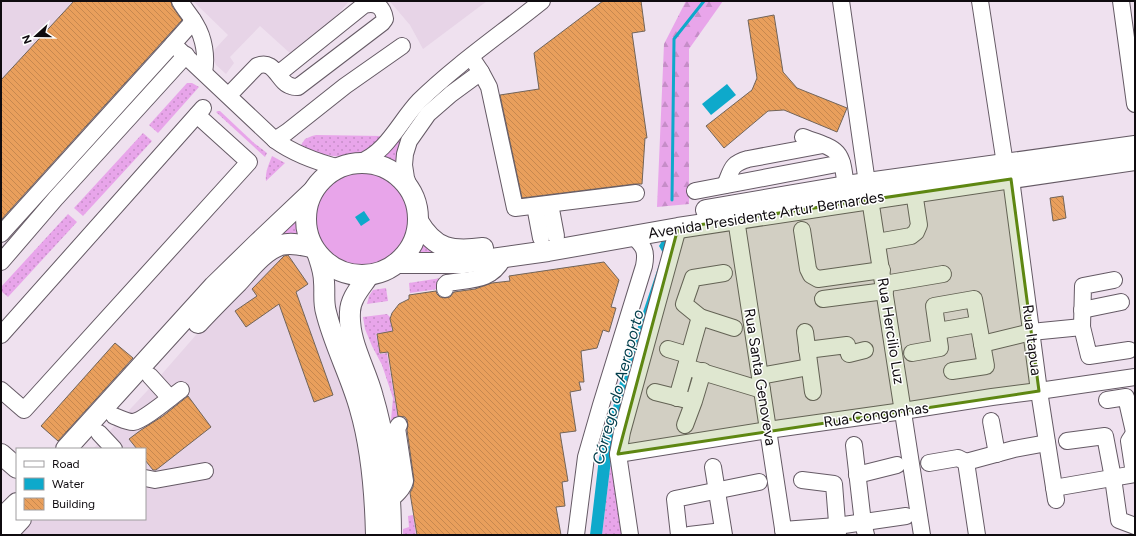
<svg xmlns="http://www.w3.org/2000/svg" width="1136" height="536" viewBox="0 0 1136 536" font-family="Figtree,sans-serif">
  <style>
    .built { fill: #e7d4e7 }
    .grass { fill: url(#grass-dots) }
    .forest { fill: url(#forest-firs) }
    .park { fill: #e8a5ea }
    .water { fill: #0ea9cb }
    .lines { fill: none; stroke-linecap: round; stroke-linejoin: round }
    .stream { stroke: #0ea9cb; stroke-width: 3 }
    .building { fill: url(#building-back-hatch); stroke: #71645a }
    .minor-casing { stroke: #655a65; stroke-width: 18 }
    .major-casing { stroke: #655a65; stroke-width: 22 }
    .minor { stroke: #fff; stroke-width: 16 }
    .major { stroke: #fff; stroke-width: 20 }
    .marked { fill: #5e8712; fill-opacity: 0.2; stroke: #5e8712; stroke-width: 3; stroke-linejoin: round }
    .labels { text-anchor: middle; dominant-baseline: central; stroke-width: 3; stroke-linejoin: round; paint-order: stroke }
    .street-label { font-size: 15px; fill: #0f0b0f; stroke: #fff }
    .water-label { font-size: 16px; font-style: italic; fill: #003d4b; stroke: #fff }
  </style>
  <defs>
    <pattern id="grass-dots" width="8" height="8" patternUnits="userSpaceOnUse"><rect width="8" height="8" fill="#e8a5ea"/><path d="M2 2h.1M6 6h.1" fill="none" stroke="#c68dc8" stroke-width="1.8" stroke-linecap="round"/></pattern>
    <pattern id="forest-firs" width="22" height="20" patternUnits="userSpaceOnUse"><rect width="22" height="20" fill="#e8a5ea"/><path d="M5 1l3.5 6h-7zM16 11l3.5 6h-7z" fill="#c68dc8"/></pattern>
    <pattern id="building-back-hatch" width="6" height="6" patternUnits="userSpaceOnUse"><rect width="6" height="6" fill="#e99f5c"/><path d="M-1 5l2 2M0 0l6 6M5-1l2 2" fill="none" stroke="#c7884f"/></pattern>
  </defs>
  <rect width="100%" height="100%" fill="#efe1ef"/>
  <g class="built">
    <path d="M1,1H349L339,13L292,55L260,26L230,57L234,63L226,74L216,65L213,58L215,49L228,35L193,1L184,8L192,26L1,239Z"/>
    <path d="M389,1H487L423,49L410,25L393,5Z"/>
    <path d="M276,251L309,256L359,416L373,535H13L28,519H145V449H93L147,391L224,303Z"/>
  </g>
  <g class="grass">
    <path d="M187,83H192L199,87L158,133L149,125Z"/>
    <path d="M218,111H220L254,143L267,153L265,157L216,112Z"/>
    <path d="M143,133L152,141L83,216L74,208Z"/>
    <path d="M312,136L316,135L383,136C359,162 331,161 301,145L305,139Z"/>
    <path d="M397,138L404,141L397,167L388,161L378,158Z"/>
    <path d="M272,156L285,163L266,181C265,172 269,164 272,156Z"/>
    <path d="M68,214L77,222L8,297L1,291V287Z"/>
    <path d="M300,214L299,225L301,234H286L277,237Z"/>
    <path d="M421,238L443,254L412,257L419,248Z"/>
    <path d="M673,240L617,446L626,535H602L611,460Z"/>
    <path d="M473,273L438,289L410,293L409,283Z"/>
    <path d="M386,288L388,301L367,304L369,296L373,290Z"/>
    <path d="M387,314L390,317L392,331L376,334L380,354L387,353L398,419L391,420L393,398L382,365L372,346L365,329L363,317Z"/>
    <path d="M413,515L416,535H403V529L409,527L408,516Z"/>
  </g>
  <path class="forest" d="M686,1H723L689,49V204L657,207L664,44Z"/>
  <circle class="park" cx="362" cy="218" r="48"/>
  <g class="water">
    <path d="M727,84L736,95L711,115L702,104Z"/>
    <path d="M364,211L370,220L361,226L355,217Z"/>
    <path d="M673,240L611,460L602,535H590L599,458L623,371L663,253L659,246L662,241Z"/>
  </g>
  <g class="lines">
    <path class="stream" d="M672,200L674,39L704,1"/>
  </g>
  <g class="building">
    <path d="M74,1H171L172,6L182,20L1,220V80Z"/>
    <path d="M603,1H641L645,31L632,33L647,138H645L642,184H635L522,198L500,95L539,89L534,53Z"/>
    <path d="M774,15L783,72L797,88L847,108L837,132L784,110L768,111L724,148L706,126L752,90L757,78L748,20Z"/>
    <path d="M1063,196L1066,218L1053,221L1050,198Z"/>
    <path d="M288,255L308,284L296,292L333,395L314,402L279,304L246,327L235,311L257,296L252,289L284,256Z"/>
    <path d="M604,262L619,280L611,307L616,308L609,332L603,330L597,348L581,351L584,382H579L581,390L570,392L576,431L560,433L568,481L562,482L565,506L556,507L561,535H417L410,493L413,487L414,480L407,430L408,425L407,420L405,417L398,416L388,352L380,353L377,334L393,331L390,319L392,313L399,304L409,299V295L436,291L437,294L440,297L445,298L450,297L454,292L475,289L492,283L510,281L509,276Z"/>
    <path d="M115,343L133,358L58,441L41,426Z"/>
    <path d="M188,396L211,427L156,470H153L145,460V449H137L129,439L141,430L163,416Z"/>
  </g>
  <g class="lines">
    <g class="minor-casing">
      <g id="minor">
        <path d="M180,1C185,10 192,17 196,25C204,38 207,57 204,72"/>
        <path d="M841,1L867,183"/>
        <path d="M980,1L1005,164"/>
        <path d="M1121,1L1135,104"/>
        <path d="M173,44L189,26L193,20"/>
        <path d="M481,72L489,87L515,208L636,193"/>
        <path d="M229,95L257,66C275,58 278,83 291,86C293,87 295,87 298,87L382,23L385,19C383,6 376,2 364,5L278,74"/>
        <path d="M803,137C812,141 830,145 837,153C844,161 844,176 846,186"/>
        <path d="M275,140L287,132L345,86L402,46"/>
        <path d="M358,163C387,153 399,122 419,101C457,64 501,34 542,1"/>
        <path d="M1011,179L1039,391L1056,500"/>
        <path d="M725,185C732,170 730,164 748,159L823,145"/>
        <path d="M410,189L406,178L404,165L405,154L409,141L428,114L451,94L481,72L475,63"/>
        <path d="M695,191L842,163"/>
        <path d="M870,199L922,535"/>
        <path d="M550,204L556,236"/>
        <path d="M535,206L541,238"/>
        <path d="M736,219L784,535"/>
        <path d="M802,230L808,269L811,275L818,279L882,270"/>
        <path d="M1,234L173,44L275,140C294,154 317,162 340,168"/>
        <path d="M877,242L911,236L916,232L919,225L914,192"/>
        <path d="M1,262L56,198L186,55"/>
        <path d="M1114,280L1083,286L1082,327L1089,356L1129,350"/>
        <path d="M884,284L943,274"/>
        <path d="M445,289V285L447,283C471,279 492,282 504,257"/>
        <path d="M823,299L885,291"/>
        <path d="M1082,310L1121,302"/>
        <path d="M700,317L684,304L693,278L724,273"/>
        <path d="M938,331L978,324"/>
        <path d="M805,332L813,392"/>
        <path d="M1,335L203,108"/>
        <path d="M982,344L1031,332L1082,327"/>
        <path d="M668,349L688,355"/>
        <path d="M807,350L847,345L849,354L865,350"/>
        <path d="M912,353L940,348L934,306L974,299L986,366L952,371"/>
        <path d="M686,367L762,390"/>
        <path d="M150,376L170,398"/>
        <path d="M760,376L809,367"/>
        <path d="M1,390L24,410L249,162L197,115"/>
        <path d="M655,392L687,400"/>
        <path d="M677,398C685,371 692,344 700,317L734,328"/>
        <path d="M1107,400L1126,397L1134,432"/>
        <path d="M114,416C120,418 126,422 133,422C143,421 171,397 181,390"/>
        <path d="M991,421L997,454"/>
        <path d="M685,425L694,401L703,371"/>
        <path d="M99,433L114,449"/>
        <path d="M1067,441L1105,436L1113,478L1119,520L1135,526"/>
        <path d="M854,445L863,523L866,535"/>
        <path d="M618,454L768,430L903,411L992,397L1039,391L1135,377"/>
        <path d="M929,463L958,458L966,462"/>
        <path d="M713,467L724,535"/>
        <path d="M1134,474L1129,441L1135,432"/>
        <path d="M857,475L897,465"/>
        <path d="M145,478L155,480L205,471"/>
        <path d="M802,480L834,484L838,535"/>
        <path d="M1054,488L1135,474"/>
        <path d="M389,501C396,495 403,489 405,481L397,428L399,425"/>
        <path d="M783,530L837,526L906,516"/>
        <path d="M576,535L586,457L601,405L644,266C647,251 644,246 633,236"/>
        <path d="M630,535L618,454L622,432L678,228"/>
        <path d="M679,535L675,499L759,482"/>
        <path d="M689,535L723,531"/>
        <path d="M977,535L966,462L1014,449L1047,443"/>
      </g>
    </g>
    <g class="major-casing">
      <g id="major">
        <circle cx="362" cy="219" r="56"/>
        <path d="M706,210L846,186L1135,146"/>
        <path d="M418,221C435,250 452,252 483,248"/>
        <path d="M318,255C321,264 324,272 324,282C325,292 323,302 326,312C334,345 351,376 360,409C372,450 375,493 376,535"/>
        <path d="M397,263H463L548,251L678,228L870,199L1135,160"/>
        <path d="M369,275C362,286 350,298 350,312C348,342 366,369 373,397C386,441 391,489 391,535"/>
        <path d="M198,323C211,309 224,296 237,283C249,270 264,250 281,245C292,242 301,245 312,247"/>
        <path d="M66,449L214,286L257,244L313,191"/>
        <path d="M1,454L17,468"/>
        <path d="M1,519L17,503"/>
        <path d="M6,535L21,519"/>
      </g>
    </g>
    <use href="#minor" class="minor"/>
    <use href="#major" class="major"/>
  </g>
  <path class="marked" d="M1011,179L1039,391L618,454L678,228Z"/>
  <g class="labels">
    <g class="street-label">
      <text transform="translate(766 215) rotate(-9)">Avenida Presidente Artur Bernardes</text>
      <text transform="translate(891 331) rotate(81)">Rua Hercilio Luz</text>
      <text transform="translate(1032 340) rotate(83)">Rua Itapua</text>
      <text transform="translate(760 377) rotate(81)">Rua Santa Genoveva</text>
      <text transform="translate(876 415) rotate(-8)">Rua Congonhas</text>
    </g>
    <g class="water-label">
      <text transform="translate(618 387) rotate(-75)">Córrego do Aeroporto</text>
    </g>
  </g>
  <rect width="1136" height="536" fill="none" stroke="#0f0b0f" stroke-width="4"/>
  <rect x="16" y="448" width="130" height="72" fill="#ffffff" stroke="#9f9d9f"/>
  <rect x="24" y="461" width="20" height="6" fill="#ffffff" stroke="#9f9d9f"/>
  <text x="52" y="468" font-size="12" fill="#0f0b0f">Road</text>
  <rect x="24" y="478" width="20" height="12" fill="#0ea9cb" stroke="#9f9d9f"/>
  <text x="52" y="488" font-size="12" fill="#0f0b0f">Water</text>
  <rect x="24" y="498" width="20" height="12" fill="url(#building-back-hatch)" stroke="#9f9d9f"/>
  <text x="52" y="508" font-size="12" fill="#0f0b0f">Building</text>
  <g transform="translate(36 36) rotate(249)" stroke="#ffffff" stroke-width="3" paint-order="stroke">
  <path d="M0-3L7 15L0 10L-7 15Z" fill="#0f0b0f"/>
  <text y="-6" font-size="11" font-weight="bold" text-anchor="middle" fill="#0f0b0f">N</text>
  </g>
</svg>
